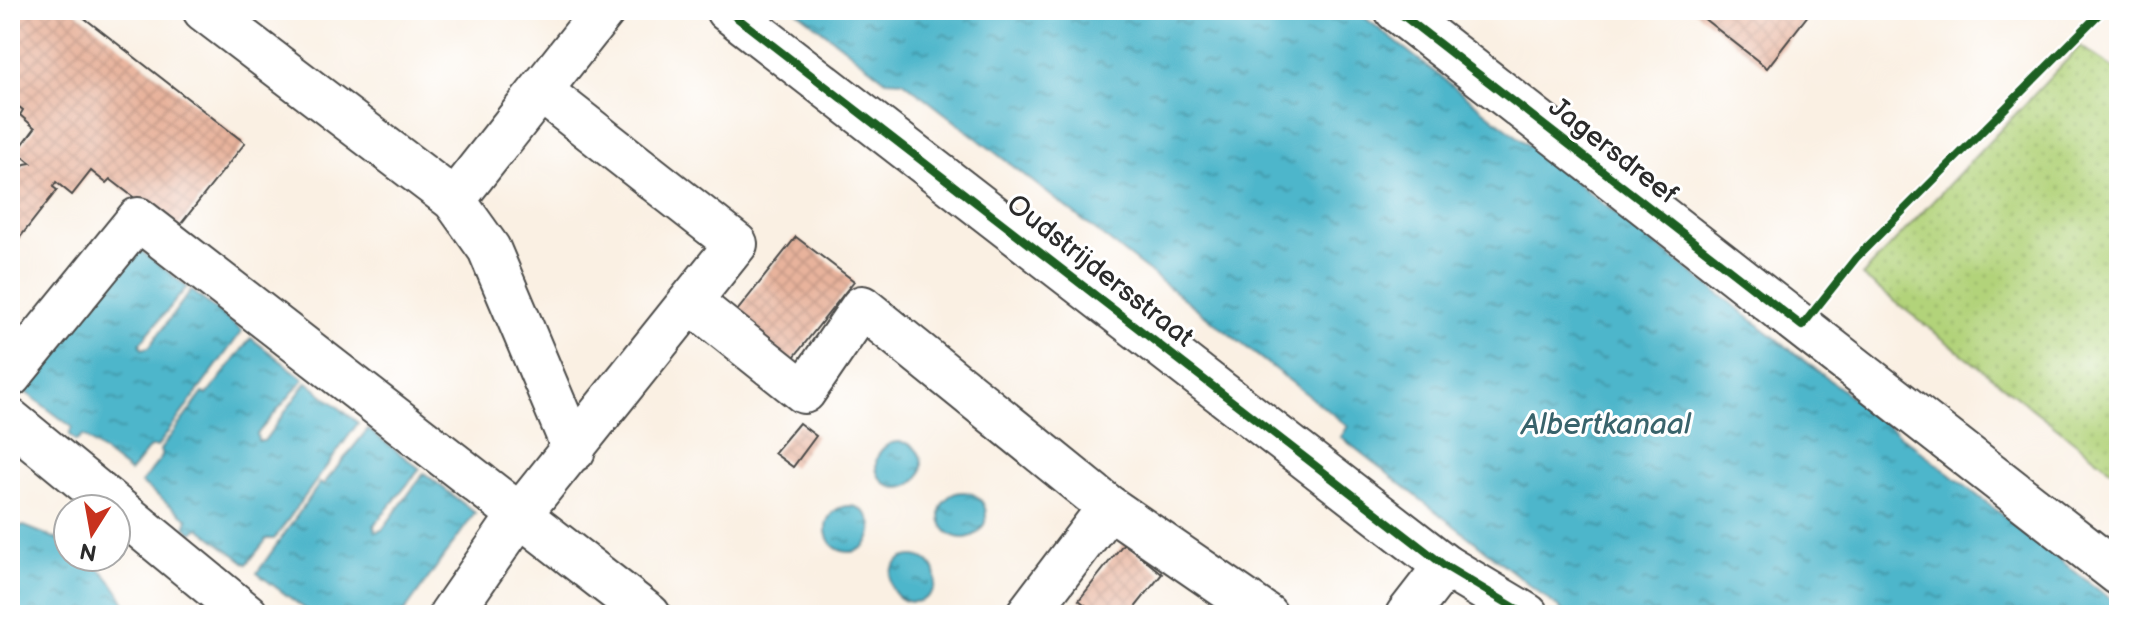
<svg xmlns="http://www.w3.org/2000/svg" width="2129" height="625" viewBox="0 0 2129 625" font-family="'Balsamiq Sans',sans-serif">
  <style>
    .grass { fill: url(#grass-dots); stroke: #6e7f52; stroke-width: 2 }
    .water { fill: url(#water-ripples); stroke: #3c707b; stroke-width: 2 }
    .building { fill: url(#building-cross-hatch) }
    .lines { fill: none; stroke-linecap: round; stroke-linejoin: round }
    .minor-casing { stroke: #4a4947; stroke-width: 46 }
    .minor { stroke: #fff; stroke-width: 42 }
    .cycleway-casing { stroke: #fff; stroke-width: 13 }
    .cycleway { stroke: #1b5e20; stroke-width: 8 }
    .labels { text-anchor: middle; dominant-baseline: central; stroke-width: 6; stroke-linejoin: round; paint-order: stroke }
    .street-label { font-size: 28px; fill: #2b2b2b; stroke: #fff }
    .water-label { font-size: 30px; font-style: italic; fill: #39636b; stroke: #fff }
  </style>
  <defs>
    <pattern id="grass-dots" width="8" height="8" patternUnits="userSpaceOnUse" patternTransform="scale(2)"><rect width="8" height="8" fill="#b2d37a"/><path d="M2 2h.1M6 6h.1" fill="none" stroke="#99b56a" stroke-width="1.8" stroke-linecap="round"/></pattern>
    <pattern id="water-ripples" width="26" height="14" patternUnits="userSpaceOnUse" patternTransform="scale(2)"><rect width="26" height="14" fill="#4db6cb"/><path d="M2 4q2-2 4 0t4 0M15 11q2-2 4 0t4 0" fill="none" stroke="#4094a5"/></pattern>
    <pattern id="building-cross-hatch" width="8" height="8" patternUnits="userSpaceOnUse" patternTransform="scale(2)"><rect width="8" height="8" fill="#e8b39c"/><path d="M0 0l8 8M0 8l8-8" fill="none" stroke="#c79a87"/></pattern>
  </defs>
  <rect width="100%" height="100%" fill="#fff"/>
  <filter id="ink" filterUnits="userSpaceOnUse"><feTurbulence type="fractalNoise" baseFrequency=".0125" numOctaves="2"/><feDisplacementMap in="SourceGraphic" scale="16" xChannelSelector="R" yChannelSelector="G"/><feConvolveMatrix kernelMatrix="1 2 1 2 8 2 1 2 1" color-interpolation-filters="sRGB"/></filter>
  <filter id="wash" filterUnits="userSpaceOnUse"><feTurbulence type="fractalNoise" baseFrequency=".006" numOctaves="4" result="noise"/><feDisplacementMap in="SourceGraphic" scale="32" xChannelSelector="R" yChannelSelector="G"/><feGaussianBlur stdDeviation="1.8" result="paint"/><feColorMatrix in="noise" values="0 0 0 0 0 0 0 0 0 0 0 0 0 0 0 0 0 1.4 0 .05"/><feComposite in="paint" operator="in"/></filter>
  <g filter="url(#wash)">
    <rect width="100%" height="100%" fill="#faf0e3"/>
    <path class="grass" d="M2080,46L2119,72V476L1862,276Z"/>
    <g class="water">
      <path d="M796,10H1355L2119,606V615H1568L1341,437L1348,426L903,81L886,80Z"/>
      <path d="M135,246L187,287L140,343L142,349L149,347L191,290L242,331L157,447H150L130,472L83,436L76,441L69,435L72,427L24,391Z"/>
      <path d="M251,338L304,379L257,434L258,441H264L307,382L358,423L274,539H267L247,564L199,528L192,533L185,527L188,519L141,483L162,457L160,450L203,393L207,395Z"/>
      <path d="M368,429L420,469L374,525L375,532L382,530L424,473L475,513L402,615H304L305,609L257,573L320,483L323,485Z"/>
      <circle cx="899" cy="465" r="23"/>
      <circle cx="963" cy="515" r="23"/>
      <circle cx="849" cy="529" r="23"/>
      <path d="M10,526H24L67,543L68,557C99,557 119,588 130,615H10Z"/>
      <circle cx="913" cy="579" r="23"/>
    </g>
    <g id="blocks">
      <g class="building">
        <path d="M10,10H74L245,143L176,230L110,179L106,183L91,171L72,195L56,182L53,187L57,190L10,250V183L25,164L31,163L17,152L35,128L20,115L23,110L10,100Z"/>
        <path d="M1693,10H1812L1767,68Z"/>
        <path d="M796,237L854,281L783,371L725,326Z"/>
        <path d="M799,423L816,436L793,467L774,453Z"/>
        <path d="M1124,543L1162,574L1129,615H1098L1079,600Z"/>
      </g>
    </g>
  </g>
  <g filter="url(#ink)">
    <use href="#blocks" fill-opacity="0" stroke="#4a4947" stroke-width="2"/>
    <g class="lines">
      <g class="minor-casing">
        <g id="minor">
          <path d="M204,10L454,200L489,249L574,450"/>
          <path d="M727,10L1445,566L1527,615"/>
          <path d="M1396,10L2119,574"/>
          <path d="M454,200L604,10"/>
          <path d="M691,302L804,392L862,307L1109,507L1266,615"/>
          <path d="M10,376L138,219L649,615"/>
          <path d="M10,420L247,615"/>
          <path d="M450,615L520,514L736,244L541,91"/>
          <path d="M1027,615L1109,507"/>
          <path d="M1407,615L1445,566"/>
        </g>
      </g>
      <use href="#minor" class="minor"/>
      <g class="cycleway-casing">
        <g id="cycleway">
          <path d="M727,10L1445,566L1527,615"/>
          <path d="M1396,10L1802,326L1856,258L2103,10"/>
        </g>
      </g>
      <use href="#cycleway" class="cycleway"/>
    </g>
  </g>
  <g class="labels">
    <g class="street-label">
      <text transform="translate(1613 151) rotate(38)">Jagersdreef</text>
      <text transform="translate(1100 271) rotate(38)">Oudstrijdersstraat</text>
    </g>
    <g class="water-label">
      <text x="1606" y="425">Albertkanaal</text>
    </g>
  </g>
  <rect width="2129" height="625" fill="none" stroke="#fff" stroke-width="40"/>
  <g transform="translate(92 533) rotate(191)"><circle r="38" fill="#ffffff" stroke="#aaaaaa" stroke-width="2"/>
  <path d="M0-6L14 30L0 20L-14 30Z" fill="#c8321e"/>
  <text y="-12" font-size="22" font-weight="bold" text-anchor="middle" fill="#2b2b2b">N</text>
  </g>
</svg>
